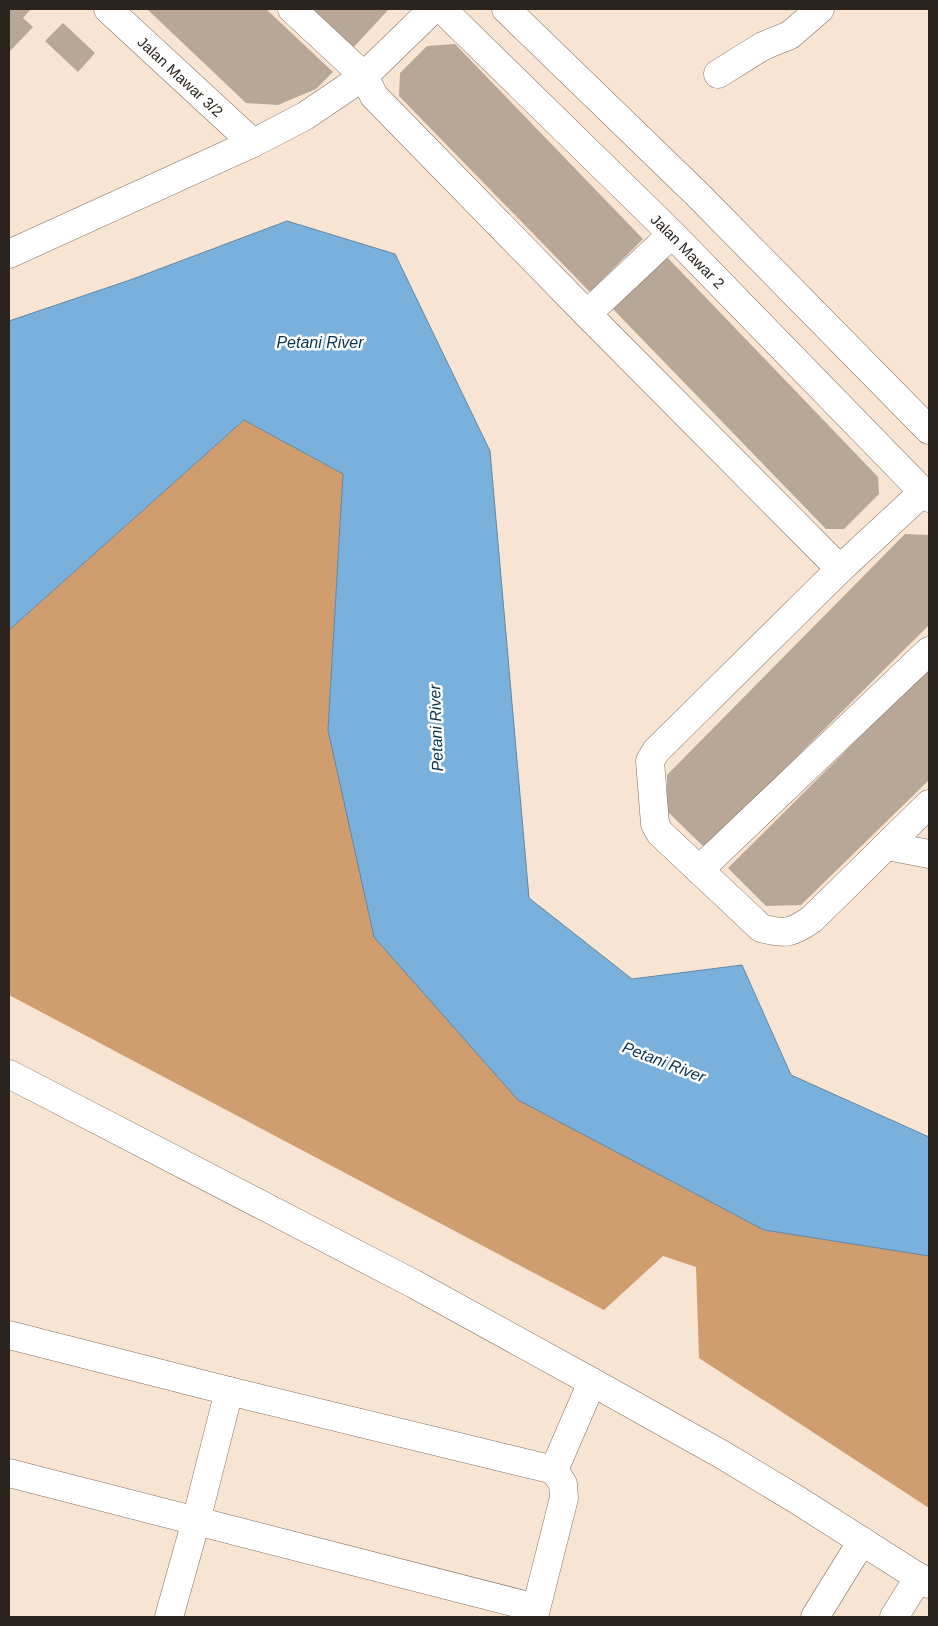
<svg xmlns="http://www.w3.org/2000/svg" width="938" height="1626" viewBox="0 0 938 1626" font-family="Arial,sans-serif">
  <style>
    .forest { fill: #cf9d6e }
    .water { fill: #79b1dc; stroke: #6287a3 }
    .building { fill: #b8a797 }
    .lines { fill: none; stroke-linecap: round; stroke-linejoin: round }
    .minor-casing { stroke: #817162; stroke-width: 29 }
    .minor { stroke: #fff; stroke-width: 28 }
    .labels { text-anchor: middle; dominant-baseline: central; stroke-width: 5; stroke-linejoin: round; paint-order: stroke }
    .street-label { font-size: 15px; fill: #2b241e; stroke: #fff }
    .water-label { font-size: 16px; font-style: italic; fill: #063451; stroke: #fff }
  </style>
  <rect width="100%" height="100%" fill="#f7e4d3"/>
  <path class="forest" d="M244,420L343,474L328,730L764,1230L929,1256V1508L699,1358L696,1267L663,1256L604,1310L9,995V630Z"/>
  <path class="water" d="M287,221L395,254L490,451L529,898L632,979L742,965L791,1075L929,1137V1256L764,1230L518,1100L374,937L328,730L343,474L244,420L9,630V321L130,280Z"/>
  <g class="building">
    <path d="M9,9H31L23,18L33,27L9,52Z"/>
    <path d="M147,9H266L333,72L316,89L278,105L246,103Z"/>
    <path d="M305,9H389L350,51Z"/>
    <path d="M63,23L95,53L78,72L45,41Z"/>
    <path d="M455,44L643,239L590,292L399,96L400,73L427,46Z"/>
    <path d="M664,254L878,477L879,494L844,529H826L611,307Z"/>
    <path d="M905,534L929,535V625L705,848L667,811V775Z"/>
    <path d="M929,668V780L801,905L766,906L728,868Z"/>
  </g>
  <g class="lines">
    <g class="minor-casing">
      <g id="minor">
        <path id="s1" d="M108,9L253,143"/>
        <path d="M292,9L364,76L374,96L587,314L840,569"/>
        <path id="s2" d="M442,9L672,234L929,498"/>
        <path d="M506,9L699,196L929,430"/>
        <path d="M718,74L763,46L790,35L820,9"/>
        <path d="M9,254L253,143L305,116L364,76L433,9"/>
        <path d="M587,314L672,234"/>
        <path d="M923,492L840,569L656,751L650,761L655,824L660,833L761,928C785,935 792,933 812,919L929,804"/>
        <path d="M887,846L929,854"/>
        <path d="M699,870L929,651"/>
        <path d="M9,1074L414,1284L592,1382L721,1454L799,1501L929,1584"/>
        <path d="M9,1335L229,1391L554,1470L563,1484L564,1498L534,1617"/>
        <path d="M554,1470L592,1382"/>
        <path d="M9,1473L536,1608"/>
        <path d="M169,1617L196,1521L229,1391"/>
        <path d="M815,1617L862,1541"/>
        <path d="M894,1617L919,1577"/>
      </g>
    </g>
    <use href="#minor" class="minor"/>
  </g>
  <g class="labels">
    <g class="street-label">
      <text stroke="none"><textPath href="#s1" startOffset="99">Jalan Mawar 3/2</textPath></text>
      <text stroke="none"><textPath href="#s2" startOffset="345">Jalan Mawar 2</textPath></text>
    </g>
    <g class="water-label">
      <text x="320" y="342">Petani River</text>
      <text transform="translate(436 728) rotate(-92)">Petani River</text>
      <text transform="translate(664 1062) rotate(21)">Petani River</text>
    </g>
  </g>
  <rect width="938" height="1626" fill="none" stroke="#2b241e" stroke-width="20"/>
</svg>
